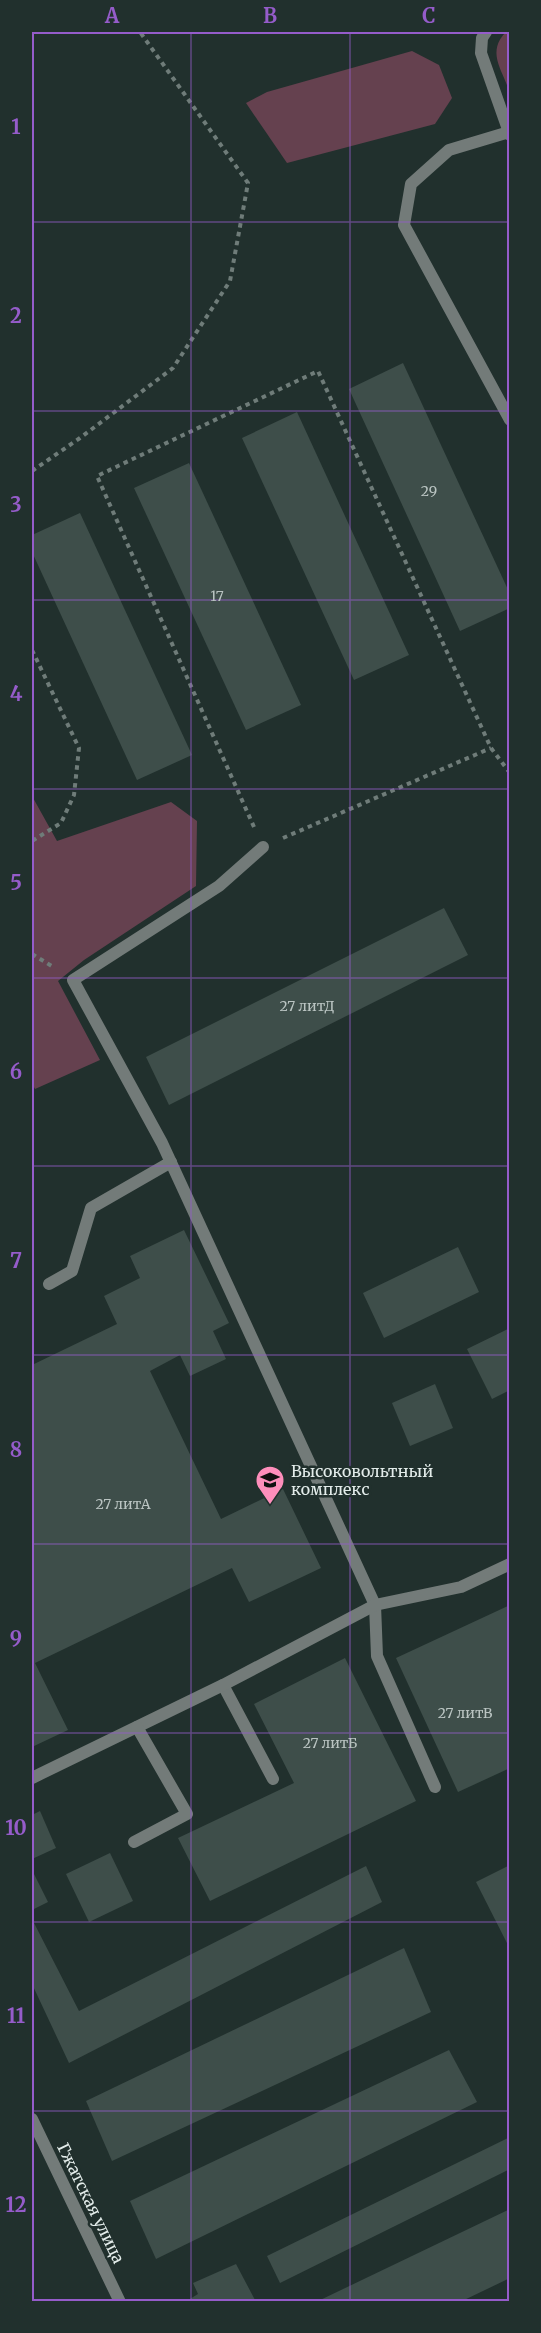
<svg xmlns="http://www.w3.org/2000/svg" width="541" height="2333" viewBox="0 0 541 2333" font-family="Merriweather,serif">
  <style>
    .green { fill: #65414f }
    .building { fill: #3e4e4a }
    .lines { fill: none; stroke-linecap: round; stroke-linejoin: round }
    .path { stroke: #6f7c79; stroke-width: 4; stroke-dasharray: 4.5 4.5; stroke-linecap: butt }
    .service { stroke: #737b79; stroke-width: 12 }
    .minor { stroke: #737b79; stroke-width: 12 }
    .grid { fill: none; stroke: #955cca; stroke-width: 1.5; stroke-opacity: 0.55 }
    .labels { text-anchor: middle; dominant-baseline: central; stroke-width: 5; stroke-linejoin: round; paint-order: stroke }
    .number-label { font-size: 14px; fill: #bac4c2 }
    .poi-label { font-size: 16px; fill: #e3ecea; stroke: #21302d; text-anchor: start }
    .street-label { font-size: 16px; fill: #e3ecea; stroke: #21302d }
    .neatline { fill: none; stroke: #955cca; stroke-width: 2 }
    .grid-label { font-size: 20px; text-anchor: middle; font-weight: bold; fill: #955cca }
  </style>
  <rect width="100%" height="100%" fill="#21302d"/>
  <g class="green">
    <path d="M506,32H509V90C501,68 487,51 506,32Z"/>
    <path d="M412,51L439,65L452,98L435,124L287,163L246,103L267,92Z"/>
    <path d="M32,796L57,841L171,802L197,821L196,886L84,960L58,981L100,1060L35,1089L32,1083Z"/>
  </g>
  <g class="building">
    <path d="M403,363L510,594V608L460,631L349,389Z"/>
    <path d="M297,412L409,655L354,680L242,438Z"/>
    <path d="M189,463L301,705L246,730L134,488Z"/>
    <path d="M80,513L192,755L137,780L32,552V535Z"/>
    <path d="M444,908L468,955L169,1105L146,1057Z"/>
    <path d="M184,1230L229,1323L213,1331L226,1359L190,1376L180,1355L150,1371L221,1519L283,1489L321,1568L249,1602L232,1568L35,1663L68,1730L32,1747V1365L117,1324L104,1296L140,1278L130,1256Z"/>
    <path d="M458,1247L479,1292L384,1338L363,1293Z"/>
    <path d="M510,1328V1390L492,1399L467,1349Z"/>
    <path d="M435,1384L453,1428L410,1446L392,1403Z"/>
    <path d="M510,1605V1768L458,1792L396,1658Z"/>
    <path d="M345,1658L416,1801L210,1901L178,1838L294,1783L254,1704Z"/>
    <path d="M40,1811L56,1848L32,1859V1815Z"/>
    <path d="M110,1853L133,1901L89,1922L66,1874Z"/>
    <path d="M510,1865V1949L476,1882Z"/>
    <path d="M366,1866L382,1902L69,2063L32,1984V1919L79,2011Z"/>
    <path d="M32,1870L48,1902L32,1910Z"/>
    <path d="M404,1948L431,2012L112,2161L86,2101Z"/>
    <path d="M449,2050L477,2102L156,2259L130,2201Z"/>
    <path d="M510,2137V2169L280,2283L267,2256Z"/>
    <path d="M510,2209V2278L460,2302H316Z"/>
    <path d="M236,2264L255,2300L185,2302L198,2294L193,2283Z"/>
  </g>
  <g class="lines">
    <g class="path">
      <path d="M32,471L80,438L173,368L230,281L248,183L140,32"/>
      <path d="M32,650L79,748L74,795L61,823L32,841"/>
      <path d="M254,827L97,476L318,371L491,748L510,773"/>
      <path d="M283,838L491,748"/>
      <path d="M32,954L55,968"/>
    </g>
    <g class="service">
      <path d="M486,32L482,38L481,53L510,135"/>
      <path d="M509,132L449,150L411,184L404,225L510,420"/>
      <path d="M263,847L219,886L73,980L162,1143L375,1605L377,1656L435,1787"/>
      <path d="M49,1284L72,1271L91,1208L171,1162"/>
      <path d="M223,1685L273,1779"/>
      <path d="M32,1778L223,1685L375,1605L461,1587L510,1564"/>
      <path d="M134,1842L187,1814L137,1727"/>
    </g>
    <path class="minor" d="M32,2119L120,2302"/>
  </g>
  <path class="grid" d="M191,32V2302M350,32V2302M32,222H510M32,411H510M32,600H510M32,789H510M32,978H510M32,1166H510M32,1355H510M32,1544H510M32,1733H510M32,1922H510M32,2111H510"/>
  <defs>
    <g id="university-pin" transform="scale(1.5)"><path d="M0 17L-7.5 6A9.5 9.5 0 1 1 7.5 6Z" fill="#fe8ebb" stroke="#21302d"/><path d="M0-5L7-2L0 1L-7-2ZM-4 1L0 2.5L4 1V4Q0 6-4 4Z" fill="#111"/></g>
  </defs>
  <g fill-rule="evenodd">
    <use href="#university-pin" x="270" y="1480"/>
  </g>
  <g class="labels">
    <g class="number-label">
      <text x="429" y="491">29</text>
      <text x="217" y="596">17</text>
      <text x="307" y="1006">27 литД</text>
      <text x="123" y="1504">27 литА</text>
      <text x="465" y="1713">27 литВ</text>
      <text x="330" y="1743">27 литБ</text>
    </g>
    <g class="poi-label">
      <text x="291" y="1471">Высоковольтный<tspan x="291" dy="18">комплекc</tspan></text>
    </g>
    <g class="street-label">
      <text transform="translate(91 2203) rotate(64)">Гжатская улица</text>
    </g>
  </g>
  <rect width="541" height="2333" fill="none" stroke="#21302d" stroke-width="66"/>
  <rect x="33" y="33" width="475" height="2267" class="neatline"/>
  <g class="grid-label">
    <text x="112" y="23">A</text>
    <text x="270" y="23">B</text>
    <text x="429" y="23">C</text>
    <text x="16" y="134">1</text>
    <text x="16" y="323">2</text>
    <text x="16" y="512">3</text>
    <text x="16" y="701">4</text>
    <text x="16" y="890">5</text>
    <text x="16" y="1079">6</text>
    <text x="16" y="1268">7</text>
    <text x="16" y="1457">8</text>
    <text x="16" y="1646">9</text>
    <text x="16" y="1835">10</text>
    <text x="16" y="2023">11</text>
    <text x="16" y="2212">12</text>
  </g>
</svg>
